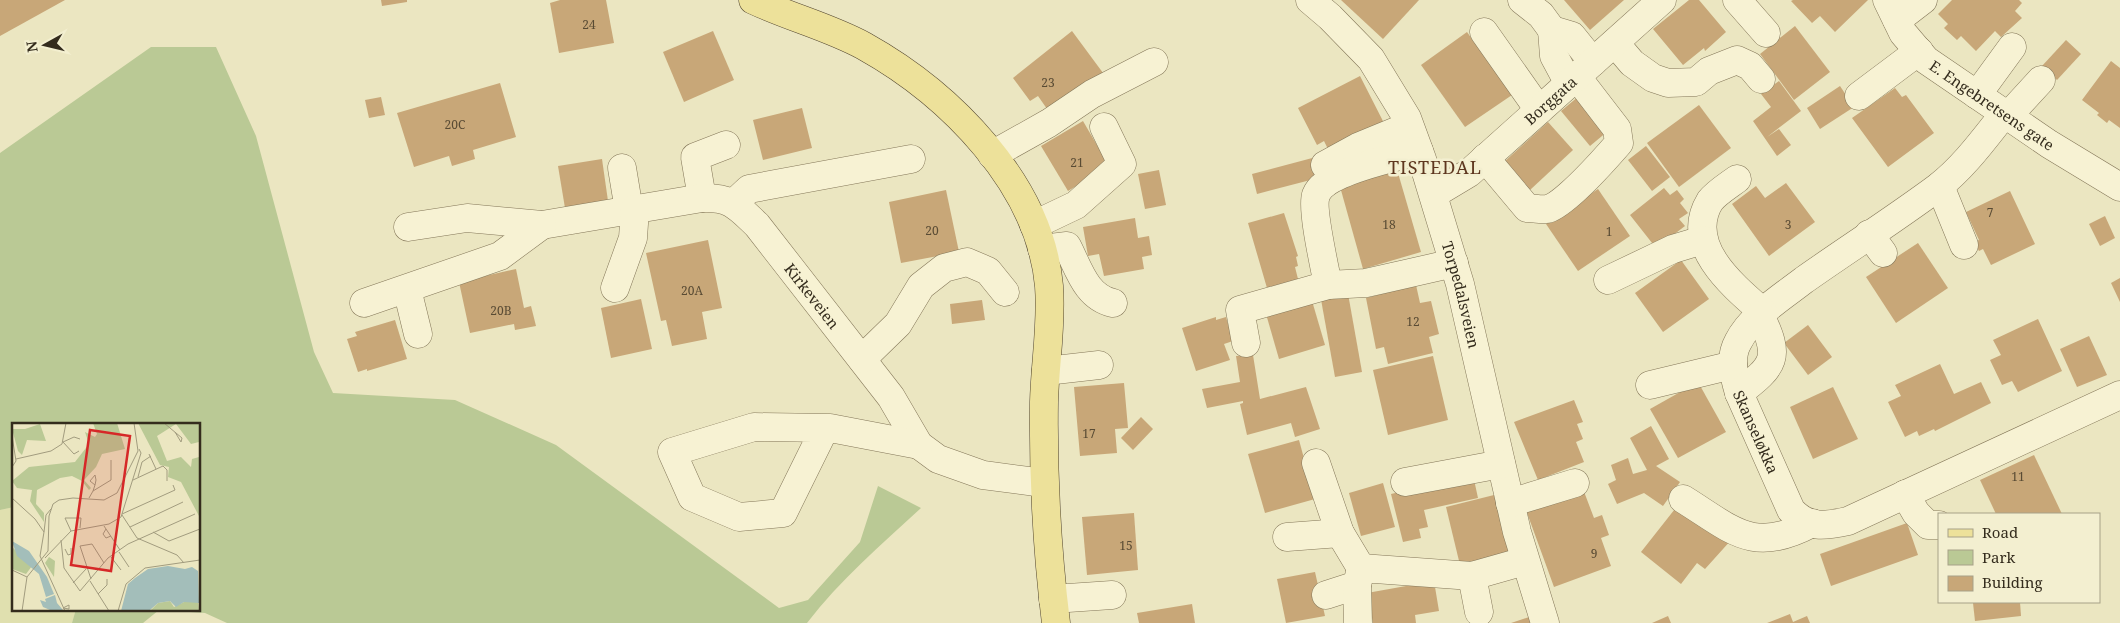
<svg xmlns="http://www.w3.org/2000/svg" width="2120" height="623" viewBox="0 0 2120 623" font-family="'Noto Serif',serif">
  <style>
    .farmland { fill: #e0e0af }
    .green { fill: #bac995 }
    .building { fill: #c8a778 }
    .lines { fill: none; stroke-linecap: round; stroke-linejoin: round }
    .minor-casing { stroke: #847759; stroke-width: 29 }
    .major-casing { stroke: #51442e; stroke-width: 29 }
    .minor { stroke: #f7f2d3; stroke-width: 28 }
    .major { stroke: #ede19a; stroke-width: 28 }
    .labels { text-anchor: middle; dominant-baseline: central; stroke-width: 5; stroke-linejoin: round; paint-order: stroke }
    .number-label { font-size: 12px; fill: #594b34 }
    .street-label { font-size: 15px; fill: #342c1d; stroke: #f3efd0 }
    .quarter-label { font-size: 18px; letter-spacing: 1px; fill: #5e371f; stroke: #f3efd0 }
    .inset-road { fill: none; stroke: #a29c7f; stroke-width: 1 }
    .view { fill: #d62828; fill-opacity: 0.15; stroke: #d62828; stroke-width: 2.5 }
    .inset-edge { fill: none; stroke: #342c1d; stroke-width: 2.5 }
  </style>
  <rect width="100%" height="100%" fill="#ebe6c1"/>
  <path class="farmland" d="M14,507V609H76L72,623H0V510Z"/>
  <path class="green" d="M151,47H216L256,136L314,352L333,393L455,400L556,445L779,608L808,600L860,542L878,486L921,508C881,545 840,580 807,623H227L205,613L159,610L143,623H72L76,609H199V424H14V507L0,510V153Z"/>
  <g class="building">
    <path d="M0,0H65L0,36Z"/>
    <path d="M381,0H407V2L382,6Z"/>
    <path d="M560,0H606L614,43L559,53L550,3Z"/>
    <path d="M1341,0H1419L1383,39Z"/>
    <path d="M1564,0H1624L1590,30Z"/>
    <path d="M1689,0H1699L1726,32L1705,51L1704,48L1683,65L1653,29Z"/>
    <path d="M1793,0H1868L1835,32L1820,16L1812,23L1791,1Z"/>
    <path d="M1952,0H2019L2022,3L2015,11L2022,18L2001,37L1995,31L1976,51L1961,36L1957,40L1944,28L1948,24L1938,14Z"/>
    <path d="M1795,26L1830,72L1794,100L1760,54Z"/>
    <path d="M713,31L734,80L684,102L663,52Z"/>
    <path d="M1072,31L1106,77L1052,116L1038,96L1030,101L1013,78Z"/>
    <path d="M1467,32L1512,95L1465,127L1421,65Z"/>
    <path d="M2066,40L2081,54L2057,80L2042,66Z"/>
    <path d="M2111,61L2120,68V128L2109,120L2107,123L2097,115L2099,113L2082,100Z"/>
    <path d="M1360,76L1386,127L1330,153L1324,141L1317,145L1298,108Z"/>
    <path d="M1779,81L1801,111L1767,137L1779,129L1791,145L1777,156L1753,121L1771,107L1761,94Z"/>
    <path d="M500,83L516,137L473,150L475,159L452,166L449,156L414,167L397,113Z"/>
    <path d="M1840,86L1854,107L1820,129L1807,108Z"/>
    <path d="M1895,88L1902,97L1906,95L1934,133L1888,167L1852,118Z"/>
    <path d="M1579,96L1608,131L1590,146L1561,111Z"/>
    <path d="M381,97L385,115L369,118L365,100Z"/>
    <path d="M1699,105L1731,148L1679,187L1647,143Z"/>
    <path d="M802,108L812,148L763,160L753,120Z"/>
    <path d="M1083,121L1109,166L1068,191L1041,146Z"/>
    <path d="M1548,122L1573,150L1530,190L1504,162Z"/>
    <path d="M1646,146L1670,177L1652,191L1628,160Z"/>
    <path d="M1316,157L1322,177L1257,194L1252,174Z"/>
    <path d="M602,159L608,201L565,208L558,166Z"/>
    <path d="M1396,166L1421,252L1363,269L1339,183Z"/>
    <path d="M1159,170L1166,205L1145,209L1138,174Z"/>
    <path d="M1786,183L1815,222L1769,256L1732,204L1756,186L1765,198Z"/>
    <path d="M1664,188L1670,195L1677,190L1684,199L1680,203L1688,213L1679,219L1685,226L1656,248L1630,215Z"/>
    <path d="M1598,189L1630,236L1578,271L1546,224Z"/>
    <path d="M946,190L959,252L901,263L889,202Z"/>
    <path d="M2010,191L2035,244L1991,265L1983,249L1979,251L1974,242L1979,240L1966,212Z"/>
    <path d="M1284,213L1298,256L1296,257L1298,266L1295,267L1298,279L1267,288L1248,223Z"/>
    <path d="M2105,216L2115,238L2100,246L2089,224Z"/>
    <path d="M1135,218L1138,238L1149,236L1152,255L1142,257L1144,269L1104,276L1099,254L1088,256L1083,227Z"/>
    <path d="M708,240L722,308L702,312L707,339L672,346L666,320L661,321L646,253Z"/>
    <path d="M1918,243L1948,288L1896,323L1866,277Z"/>
    <path d="M1681,260L1709,299L1663,332L1635,293Z"/>
    <path d="M516,269L524,308L531,306L536,326L515,330L514,324L470,333L459,282Z"/>
    <path d="M2120,278V302L2111,283Z"/>
    <path d="M1416,285L1420,303L1431,301L1439,334L1429,337L1433,353L1388,364L1384,347L1376,349L1366,298Z"/>
    <path d="M1347,288L1362,372L1335,377L1320,294Z"/>
    <path d="M1310,294L1325,345L1279,359L1264,307Z"/>
    <path d="M641,299L652,349L611,358L601,308Z"/>
    <path d="M982,300L985,320L952,324L950,304Z"/>
    <path d="M1216,317V320L1226,317L1233,341L1224,344L1230,360L1196,371L1182,328Z"/>
    <path d="M2038,319L2062,371L2018,392L2012,381L2002,385L1990,360L2001,355L1993,340Z"/>
    <path d="M395,320L407,359L367,371V369L358,372L347,339L357,336L355,332Z"/>
    <path d="M1808,325L1832,357L1808,375L1784,343Z"/>
    <path d="M2089,336L2107,375L2077,387L2060,349Z"/>
    <path d="M1253,355L1260,399L1306,387L1320,429L1295,437L1291,423L1247,435L1240,404L1243,403V401L1207,408L1202,389L1240,382L1236,356Z"/>
    <path d="M1433,356L1448,420L1388,435L1373,370Z"/>
    <path d="M1940,364L1954,394L1981,382L1991,403L1935,431L1934,429L1919,436L1917,431L1905,437L1888,402L1901,396L1895,385Z"/>
    <path d="M1698,382L1726,432L1678,458L1650,409Z"/>
    <path d="M1124,383L1128,428L1115,429L1117,453L1080,456L1074,387Z"/>
    <path d="M1833,387L1858,439L1813,459L1790,407Z"/>
    <path d="M1574,400L1583,422L1577,424L1583,439L1576,442L1584,462L1538,480L1514,422Z"/>
    <path d="M1141,417L1153,429L1133,450L1121,438Z"/>
    <path d="M1651,426L1669,459L1656,466L1680,482L1663,506L1644,493L1617,504L1608,484L1616,480L1611,465L1628,458L1633,474L1647,470L1630,438Z"/>
    <path d="M1299,440L1315,499L1265,513L1248,454Z"/>
    <path d="M2034,455L2062,514H1996L1980,480Z"/>
    <path d="M1473,475L1478,498L1424,510L1428,527L1419,529L1421,538L1403,542L1391,494Z"/>
    <path d="M1383,483L1395,527L1361,536L1349,493Z"/>
    <path d="M1583,489L1594,518L1602,515L1609,535L1601,538L1611,566L1554,587L1526,510Z"/>
    <path d="M1494,495L1509,553L1460,565L1446,507Z"/>
    <path d="M1682,500L1732,539L1705,569L1697,563L1681,584L1641,552Z"/>
    <path d="M1134,513L1138,570L1087,575L1082,517Z"/>
    <path d="M1907,523L1918,555L1831,586L1820,554Z"/>
    <path d="M1315,572L1325,616L1286,623L1277,579Z"/>
    <path d="M1434,581L1439,611L1415,615L1416,623H1373L1367,593Z"/>
    <path d="M2020,602L2021,616L1975,621L1973,603Z"/>
    <path d="M1192,604L1195,623H1139L1137,613Z"/>
    <path d="M1790,614L1793,622L1807,616L1810,623H1767Z"/>
    <path d="M1668,616L1671,623H1652Z"/>
    <path d="M1529,617L1531,623H1511Z"/>
  </g>
  <g class="lines">
    <g class="minor-casing">
      <g id="minor">
        <path id="s1" d="M1310,0L1330,17L1371,59L1407,118L1422,159L1460,284L1517,532L1545,623"/>
        <path d="M1522,0L1541,15L1552,30L1572,36L1593,62"/>
        <path d="M1737,0L1766,33"/>
        <path id="s2" d="M1887,0L1903,33L1926,60L2049,144L2120,187"/>
        <path d="M1897,20L1923,0"/>
        <path d="M1552,30L1554,56L1569,84"/>
        <path d="M1484,32L1539,110"/>
        <path d="M1615,43L1632,63L1653,78L1668,83L1696,82L1709,71L1737,60L1750,66L1761,79"/>
        <path d="M1977,95L2012,47"/>
        <path d="M1859,96L1919,51"/>
        <path id="s3" d="M2004,114C1984,139 1964,167 1938,187C1895,219 1848,249 1804,280C1782,297 1751,316 1738,342C1729,358 1734,376 1739,393L1791,510C1808,529 1825,526 1848,521L2120,395"/>
        <path d="M2008,116L2041,80"/>
        <path d="M992,155L1049,123L1092,94L1154,62"/>
        <path d="M1485,158L1527,208C1533,208 1541,210 1547,209C1564,206 1606,158 1619,143L1617,129L1577,77"/>
        <path d="M1325,165L1358,147L1409,126"/>
        <path d="M622,168L629,210"/>
        <path d="M1737,179C1729,185 1716,193 1710,201C1683,245 1733,286 1763,312"/>
        <path d="M1940,186L1964,245"/>
        <path id="s4" d="M1434,194L1469,173L1662,0"/>
        <path d="M702,198L695,157L726,145"/>
        <path d="M734,203L749,189L911,159"/>
        <path d="M1034,225L1076,205L1122,164L1104,127"/>
        <path id="s5" d="M408,227L467,218L542,225L702,198C731,197 737,206 757,225L891,397L919,445L938,459L983,475L1044,483"/>
        <path d="M1869,234L1883,253"/>
        <path d="M1042,249L1067,246C1079,269 1086,297 1113,303"/>
        <path d="M1608,280L1673,249L1703,240"/>
        <path d="M1328,285C1325,269 1311,208 1316,195C1325,171 1395,158 1419,151"/>
        <path d="M615,288L633,238L635,209"/>
        <path d="M407,289L418,334"/>
        <path d="M364,303L500,256L542,225"/>
        <path d="M1246,343L1240,310L1328,285L1366,283L1454,263"/>
        <path d="M862,359L898,324L921,286L944,268L967,262L988,271L1005,292"/>
        <path d="M1046,371L1099,365"/>
        <path d="M1650,385L1733,365"/>
        <path d="M1739,393C1775,365 1781,358 1760,315"/>
        <path d="M830,428L822,434L783,513L739,517L692,497L672,452L754,427L830,428L919,445"/>
        <path d="M1316,463L1340,533L1361,568"/>
        <path d="M1405,482L1501,464"/>
        <path d="M1905,494L1916,513L1928,525H1939"/>
        <path d="M1683,499C1733,530 1753,555 1812,523"/>
        <path d="M1510,503L1575,483"/>
        <path d="M1287,537L1340,533"/>
        <path d="M1472,576L1479,612"/>
        <path d="M1326,595L1357,585"/>
        <path d="M1053,599L1112,595"/>
        <path d="M1358,623L1357,585L1361,568L1472,576L1525,561"/>
      </g>
    </g>
    <g class="major-casing">
      <path id="major" d="M753,0C789,17 829,27 864,46C950,94 1040,184 1049,286C1052,325 1045,363 1044,402C1043,476 1047,550 1056,623"/>
    </g>
    <use href="#minor" class="minor"/>
    <use href="#major" class="major"/>
  </g>
  <g class="labels">
    <g class="number-label">
      <text x="589" y="24">24</text>
      <text x="1048" y="82">23</text>
      <text x="455" y="124">20C</text>
      <text x="1077" y="162">21</text>
      <text x="1990" y="212">7</text>
      <text x="1389" y="224">18</text>
      <text x="1788" y="224">3</text>
      <text x="932" y="230">20</text>
      <text x="1609" y="231">1</text>
      <text x="692" y="290">20A</text>
      <text x="501" y="310">20B</text>
      <text x="1413" y="321">12</text>
      <text x="1089" y="433">17</text>
      <text x="2018" y="476">11</text>
      <text x="1126" y="545">15</text>
      <text x="1594" y="553">9</text>
    </g>
    <g class="street-label">
      <text stroke="none"><textPath href="#s4" startOffset="150">Borggata</textPath></text>
      <text stroke="none"><textPath href="#s2" startOffset="152">E. Engebretsens gate</textPath></text>
      <text stroke="none"><textPath href="#s1" startOffset="339">Torpedalsveien</textPath></text>
      <text stroke="none"><textPath href="#s5" startOffset="451">Kirkeveien</textPath></text>
      <text stroke="none"><textPath href="#s3" startOffset="448">Skanseløkka</textPath></text>
    </g>
    <g class="quarter-label">
      <text x="1435" y="167">TISTEDAL</text>
    </g>
  </g>
  <g transform="translate(12 423)">
    <rect width="188" height="188" fill="#ebe6c1"/>
    <path d="M81,0H105L113,26L90,31L84,44L72,57L79,65L77,67L70,58L60,53L48,55L25,67L24,81L32,90V99L18,78L20,67L5,65L0,58L17,44L63,39L77,21L73,9L83,14L85,11ZM126,0H187V19L179,21L164,1L145,13L155,38L169,34L179,44L180,36L187,34V93L169,59L156,54L157,44L148,42ZM28,1L34,18L15,17L10,32L6,28L0,6H13ZM0,124L20,143L14,151L0,146ZM37,134L43,138L42,154L33,140ZM158,178L162,184L172,179H186L187,187L138,188L146,180Z" fill="#bac995"/>
    <path d="M0,118L17,128L35,154L42,171L34,174L27,151L5,133ZM156,143L173,146L180,144L186,148L187,180L172,179L164,184L158,178L146,180L138,187L109,188L116,161L123,155L136,146ZM43,172L45,180L51,187H38L31,184L28,177L34,179L33,176Z" fill="#a3beba"/>
    <path class="inset-road" d="M152,0L170,15L169,19L163,9M0,13L4,38L0,44M67,28L62,31L51,19L62,14L68,16M137,31L144,46M4,36L39,28L50,21L54,0M126,54L130,39L139,33M121,57L151,43L155,47V58M81,68L83,62L84,57L83,52L78,58L83,62M0,75L23,96L32,109L28,133L53,188M77,75L81,68L99,57V37M110,91L163,67L161,62M110,92L125,115L165,132L172,140M92,103L108,127M118,104L171,79M94,106L91,111L94,115L99,113M59,108L53,95H69L68,105M32,109L34,92L39,86M141,109L157,118L188,106M49,117L52,145L68,168L96,135L116,121L183,91M53,126L56,132L59,131V125M107,129L117,144M99,134L109,147M33,135L59,108L97,101L109,94L129,30L127,26M0,147L15,154M79,156L68,123L80,121L92,140M78,158L97,188M61,160L74,146M86,171L95,162V156M57,182V186L51,185ZM10,188L15,154L36,128L37,93L41,81L47,77L61,75L92,77L105,70L126,28L122,0M106,188L114,161L133,145L188,137"/>
    <path class="view" d="M78,7L118,13L99,148L59,142Z"/>
    <rect width="188" height="188" class="inset-edge"/>
  </g>
  <rect x="1938" y="513" width="162" height="90" fill="#f3efd0" stroke="#a7a188"/>
  <rect x="1948" y="529" width="25" height="8" fill="#ede19a" stroke="#a7a188"/>
  <text x="1982" y="538" font-size="15" fill="#342c1d">Road</text>
  <rect x="1948" y="550" width="25" height="15" fill="#bac995" stroke="#a7a188"/>
  <text x="1982" y="563" font-size="15" fill="#342c1d">Park</text>
  <rect x="1948" y="576" width="25" height="15" fill="#c8a778" stroke="#a7a188"/>
  <text x="1982" y="588" font-size="15" fill="#342c1d">Building</text>
  <g transform="translate(45 45) rotate(262)" stroke="#f3efd0" stroke-width="4" paint-order="stroke">
  <path d="M0-4L9 19L0 12L-9 19Z" fill="#342c1d"/>
  <text y="-8" font-size="14" font-weight="bold" text-anchor="middle" fill="#342c1d">N</text>
  </g>
</svg>
